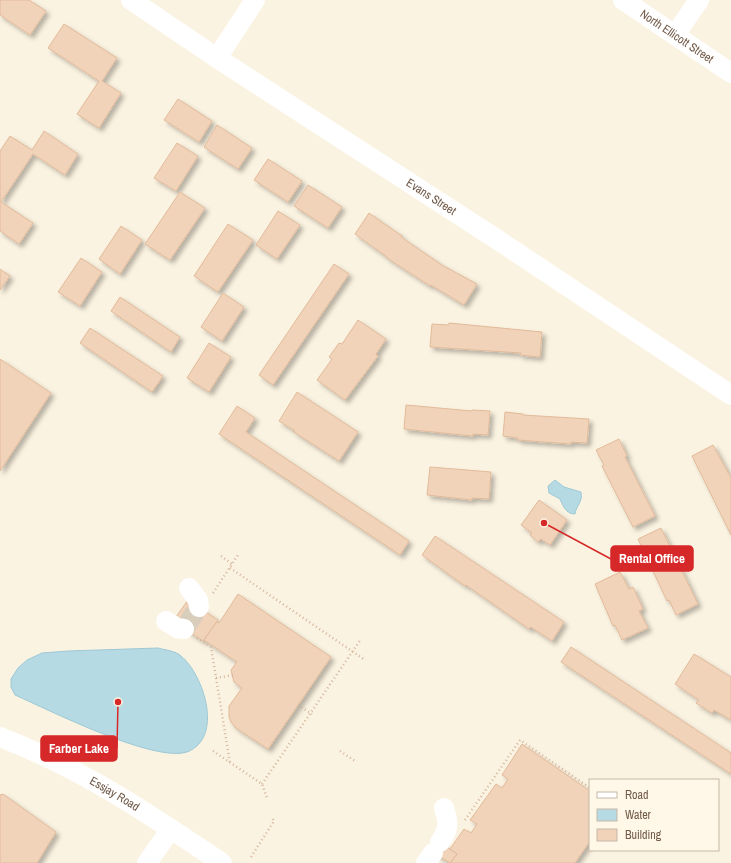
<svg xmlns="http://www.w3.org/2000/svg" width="731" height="863" viewBox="0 0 731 863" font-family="'Archivo Narrow',sans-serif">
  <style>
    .water { fill: #b6dae4; stroke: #9dc9d6 }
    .building { fill: #f0d3b9; stroke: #e2ba9a; filter: url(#shadow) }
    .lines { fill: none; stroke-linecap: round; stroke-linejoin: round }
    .minor-tunnel { stroke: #d9cdbb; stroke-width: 20; stroke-dasharray: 20 10; stroke-linecap: butt }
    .path { stroke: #d5b69d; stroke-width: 2.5; stroke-dasharray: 1 3; stroke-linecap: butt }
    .minor { stroke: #fff; stroke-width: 20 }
    .labels { text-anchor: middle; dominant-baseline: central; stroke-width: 4; stroke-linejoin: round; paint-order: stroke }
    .street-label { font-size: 12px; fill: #725a49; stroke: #fff7e7 }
    .leader { fill: none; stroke: #d62828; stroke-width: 1.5 }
    .callout-dot { fill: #d62828; stroke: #fff7e7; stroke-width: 1.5 }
    .callout { fill: #d62828; stroke: #d62828; stroke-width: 1.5 }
    .callout-label { font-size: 13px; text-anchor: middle; font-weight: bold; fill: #fff }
  </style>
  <defs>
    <filter id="shadow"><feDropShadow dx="3.5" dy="3.5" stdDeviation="2" flood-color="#0004"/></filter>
  </defs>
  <rect width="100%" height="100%" fill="#fbf3e1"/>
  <g class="water">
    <path d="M555,480L564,487L581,492C583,502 576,506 575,514C566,514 563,506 560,499L549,493L548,486Z"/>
    <path d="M158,648C165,650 176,651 181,656C204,675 224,738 187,752C154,763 49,710 15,695L11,687V679L18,668L27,660L42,653L68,651Z"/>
  </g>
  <g class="building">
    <path d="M0,0H29L46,11L30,35L0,15Z"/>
    <path d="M64,24L117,58L102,81L121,93L99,128L77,114L99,81L48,48Z"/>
    <path d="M178,99L212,121L199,142L164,120Z"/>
    <path d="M217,125L252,148L238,169L204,147Z"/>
    <path d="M44,131L78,154L65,175L33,154L1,202L33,223L19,244L0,231V151L10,136L32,150Z"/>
    <path d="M177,143L198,156L176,191L154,178Z"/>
    <path d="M268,159L302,181L288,202L254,180Z"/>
    <path d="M308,185L342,207L328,228L294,206Z"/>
    <path d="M180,192L205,208L170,260L145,244Z"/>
    <path d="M278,211L300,225L277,259L256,245Z"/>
    <path d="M369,213L402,236L401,237L442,265L477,284L464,305L431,285L430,286L387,258V257L355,234Z"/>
    <path d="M228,224L253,240L218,292L194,276Z"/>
    <path d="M121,226L142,240L120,274L99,259Z"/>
    <path d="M81,258L102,272L80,306L58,292Z"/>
    <path d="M334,264L349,274L273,385L259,375Z"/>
    <path d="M0,269L10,276L0,290Z"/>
    <path d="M223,293L244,307L222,341L201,327Z"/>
    <path d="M120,297L180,337L171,352L111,311Z"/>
    <path d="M358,320L386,339L376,354L378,356L345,400L317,380L332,359L329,357L339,343L342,344Z"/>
    <path d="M449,323L542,332L540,357L520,355L521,353L430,347L432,324L448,325Z"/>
    <path d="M90,328L163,376L152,392L80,343Z"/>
    <path d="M209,343L231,357L209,392L187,378Z"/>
    <path d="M0,359L51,393L0,471Z"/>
    <path d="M297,392L358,432L339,461L294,432L295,431L279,421Z"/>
    <path d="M406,405L472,411V410L490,411L488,435L473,434V436L404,429Z"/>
    <path d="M237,406L255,418L246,432L409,541L400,555L219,434Z"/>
    <path d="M505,412L523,414V415L589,419L587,443L571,442V444L518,440V438L503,436Z"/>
    <path d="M619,439L627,456L625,457L655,516L633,527L602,466L604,465L596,450Z"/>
    <path d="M713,445L731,478V535L692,456Z"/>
    <path d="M430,467L491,472L489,499L472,498V500L427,495Z"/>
    <path d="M539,500L567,520L550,545L541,539L538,542L530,535L532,533L521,525Z"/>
    <path d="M661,528L698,604L676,615L669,600L667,601L638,539Z"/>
    <path d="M435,536L564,622L552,641L531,627L529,629L466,585L465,586L422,555Z"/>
    <path d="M620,572L629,589L633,587L643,609L639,611L648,628L622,640L615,625L613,626L595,584Z"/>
    <path d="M238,594L331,657L268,749L236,728L231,722L229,717V706L242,688L234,682L231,670L237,662L204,640L216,622L219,623Z"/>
    <path d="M188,600L218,620L203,641L173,621Z"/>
    <path d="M571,647L731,753V774L561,662Z"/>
    <path d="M694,654L731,677V720L714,710L712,713L696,703L699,700L675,684Z"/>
    <path d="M522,744L590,791V841L575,863H450L457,854L450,849L464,829L471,833L477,824L470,820L496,784L502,788L508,779L502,775Z"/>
    <path d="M3,794L56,832L37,863H0V795Z"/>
    <path d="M435,839L457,854L450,863L427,849Z"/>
  </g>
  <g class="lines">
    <path class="minor-tunnel" d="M184,629L199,607"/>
    <g class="path">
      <path d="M221,556L232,564"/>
      <path d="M230,568L365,660"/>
      <path d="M213,593L238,555"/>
      <path d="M197,638L211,647L230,763"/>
      <path d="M216,678L233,675"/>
      <path d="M298,705L312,714"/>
      <path d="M213,751L262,784L267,798"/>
      <path d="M340,751L355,761"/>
      <path d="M262,784L361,639"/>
      <path d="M465,820L520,740L590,788"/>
      <path d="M251,857L274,821L273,819"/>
    </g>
    <g class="minor">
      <path id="s1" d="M131,0L217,58L501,242L731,395"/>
      <path id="s2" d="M623,0L731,73"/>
      <path d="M675,35L699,0"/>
      <path d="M217,58L255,0"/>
      <path d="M189,588L198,600L199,607"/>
      <path d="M166,621L177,628L184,629"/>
      <path id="s3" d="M0,737C83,769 149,814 222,863"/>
      <path d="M440,842C449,829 449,823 444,808"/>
      <path d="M147,863L171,829"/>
      <path d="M426,863L433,853"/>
    </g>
  </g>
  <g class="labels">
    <g class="street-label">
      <text stroke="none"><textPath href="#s2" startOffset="65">North Ellicott Street</textPath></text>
      <text stroke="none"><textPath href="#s1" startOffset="359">Evans Street</textPath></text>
      <text stroke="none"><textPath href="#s3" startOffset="128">Essjay Road</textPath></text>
    </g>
  </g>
  <path class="leader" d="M544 523L611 559M118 702L117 748"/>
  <g class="callout-dot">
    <circle cx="544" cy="523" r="4"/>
    <circle cx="118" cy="702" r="4"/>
  </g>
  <g class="callout">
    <rect x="611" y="546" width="82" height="25" rx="4"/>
    <rect x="41" y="736" width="76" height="25" rx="4"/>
  </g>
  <g class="callout-label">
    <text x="652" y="563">Rental Office</text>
    <text x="79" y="753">Farber Lake</text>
  </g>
  <rect x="589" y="779" width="130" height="72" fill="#fff7e7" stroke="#c7b8a8"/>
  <rect x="597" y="792" width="20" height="6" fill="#ffffff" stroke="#c7b8a8"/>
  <text x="625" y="799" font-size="12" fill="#725a49">Road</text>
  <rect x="597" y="809" width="20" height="12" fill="#b6dae4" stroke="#c7b8a8"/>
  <text x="625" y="819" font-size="12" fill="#725a49">Water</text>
  <rect x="597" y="829" width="20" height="12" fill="#f0d3b9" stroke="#c7b8a8"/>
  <text x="625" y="839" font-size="12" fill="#725a49">Building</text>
</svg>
